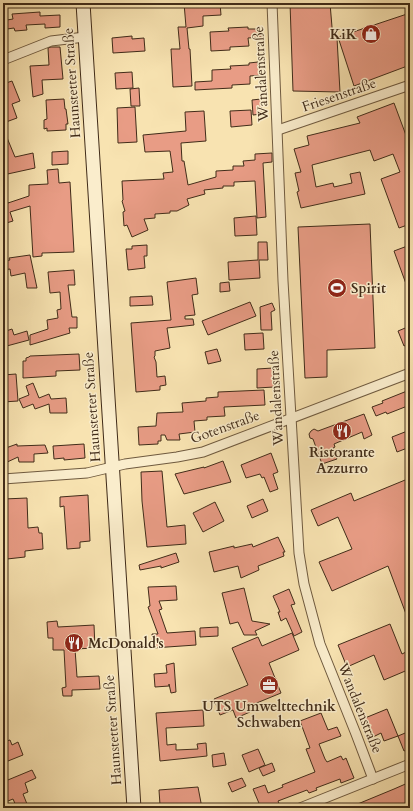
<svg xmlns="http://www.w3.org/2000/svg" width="413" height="811" viewBox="0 0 413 811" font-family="Cardo,serif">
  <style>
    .building { fill: #e89c85; stroke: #412c19 }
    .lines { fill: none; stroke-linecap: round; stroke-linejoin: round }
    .street-casing { stroke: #6f5a3f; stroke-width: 11 }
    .secondary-casing { stroke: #412c19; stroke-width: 15 }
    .street { stroke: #faedcc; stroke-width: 9 }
    .secondary { stroke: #faedcc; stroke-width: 13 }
    .labels { text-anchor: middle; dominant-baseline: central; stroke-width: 3; stroke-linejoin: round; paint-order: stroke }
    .poi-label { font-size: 14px; font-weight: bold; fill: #412c19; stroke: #faedcc; text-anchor: start }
    .street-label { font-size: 14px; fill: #412c19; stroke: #faedcc }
  </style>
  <rect width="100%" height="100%" fill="#f8e3b1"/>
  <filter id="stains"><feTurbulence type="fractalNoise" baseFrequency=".005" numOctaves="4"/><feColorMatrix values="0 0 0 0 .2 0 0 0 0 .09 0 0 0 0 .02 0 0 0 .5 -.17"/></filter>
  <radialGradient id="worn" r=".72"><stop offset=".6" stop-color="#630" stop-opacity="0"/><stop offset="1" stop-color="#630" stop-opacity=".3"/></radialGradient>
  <g class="building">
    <path d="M184,3H220L221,15L203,16V26L187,28L189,49H190L192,86L173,87L171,49H180L178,27H186Z"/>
    <path d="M290,3H330L333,39L337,38L340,92L293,91Z"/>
    <path d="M40,12V16L60,15V27L45,28V24L26,25L27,30L15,31L14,28L7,29V20L13,19L12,14Z"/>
    <path d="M410,13V65L354,86L338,37Z"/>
    <path d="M248,27V29H261L262,37L248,38L249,46L230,47V50L211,51L210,32L229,31L228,28Z"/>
    <path d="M132,36V39L144,38L145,51L113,53L112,38Z"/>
    <path d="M51,47H60L63,79L42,80L43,94L33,97L30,66L49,65L48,48Z"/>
    <path d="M258,62V67H263V75L250,76V84L232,85V88L195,90V82L212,81V70L231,69L230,66L249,65V63Z"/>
    <path d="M132,72L133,88L116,89L115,73Z"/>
    <path d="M12,81L20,101L12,104L17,118L6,122L5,120L3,121V84Z"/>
    <path d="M139,88L140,106H131L130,89Z"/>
    <path d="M64,99L65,109H66L68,124H66V130L47,131V128L44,129V120L47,119L46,100Z"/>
    <path d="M261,99L262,114L253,115L252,100Z"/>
    <path d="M394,103L410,146V224L399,228L381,179L400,172L393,154L374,161L370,150L312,165L316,187L333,183L334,187L352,183L350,174L360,172L365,194L301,208L297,192L299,191L295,173L301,172L294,149L309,145L307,136L360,123L357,117Z"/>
    <path d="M135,107L137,142L118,143L117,108Z"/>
    <path d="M251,110L252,125L231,127L230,111Z"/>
    <path d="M204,111L206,141L181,143L182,161H184L188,185L216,177V171L233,170V166H244L243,161L255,160V154L272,153V162L263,163L266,217L257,218L255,181L234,182V186H223V188L204,190L205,194L187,199L189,205L177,211H170V213L155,214V218L144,219L148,230L132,237L127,225L124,226L123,212L125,211L122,201L123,200L122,181L164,179L163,173L173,172L170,151L145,152L143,135L186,131L185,112Z"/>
    <path d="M3,128L15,157L33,153L35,168L3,175Z"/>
    <path d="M68,151V164L52,165V152Z"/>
    <path d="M58,169L59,183L70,182L74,252L42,253V256L33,257L30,206L10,212L13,221L3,224V195H5L8,203L29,196V185L48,184L47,170Z"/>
    <path d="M256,216L257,235L235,236L234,218Z"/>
    <path d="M370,224L375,348L327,350V377L305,378L298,227Z"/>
    <path d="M258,242H267L268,260H259L260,278L229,280L228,262L258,260Z"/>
    <path d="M147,245V256H144L145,268L128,270L126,249H132V246Z"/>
    <path d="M410,245V292H409L394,251Z"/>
    <path d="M30,255L37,288H27L25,273L11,276L10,269L3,270V261L10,260L9,258Z"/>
    <path d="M74,270L75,285H68L72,317H77V328H69L70,333L30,345V335L48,329L47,320L58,318L57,310L61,309L60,292L50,293L48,272Z"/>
    <path d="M196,278L198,294L192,295L195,315L185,316V319H193L194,325L167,328L170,348L155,351V356L154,357L156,362L157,377L165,376L166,385L160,386V390L136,392L131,323L171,320L167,282Z"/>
    <path d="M229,282L230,291L220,292V283Z"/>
    <path d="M152,296L153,305L130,306V297Z"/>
    <path d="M250,302L256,316L208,335L202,321Z"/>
    <path d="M272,303L275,310L271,312L272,330H261L260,307Z"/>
    <path d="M410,326V343L404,346L398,331Z"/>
    <path d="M12,329L14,335L27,331L29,340L3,347V332Z"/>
    <path d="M263,333L264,349L245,350L244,334Z"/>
    <path d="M217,349L221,361L208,364L205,352Z"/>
    <path d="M79,354L80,370L56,371V376L23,378V361H26V358L29,357L30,356Z"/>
    <path d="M273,368L274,387L257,388V369Z"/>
    <path d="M16,374L18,401L3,402V375Z"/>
    <path d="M33,383L39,398L49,394L51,399L66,398L67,413H50L49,404L35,409L33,404L23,408L19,399L29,395L26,386Z"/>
    <path d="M264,390L265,405L224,407L225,416L207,417V420L194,421L195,432L179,434L180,440H167L165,435H161V441H158V444L139,445L138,427L156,426L157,413L183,412L182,403L206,401V398L218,397V392Z"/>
    <path d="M407,391L410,399V405L387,414L386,412L376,416L372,407L383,403L382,401Z"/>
    <path d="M364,414L372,435L364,439L362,432L334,444L335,447L333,448L337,459L322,464L313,439L310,438L309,434L311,431L314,429L318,431Z"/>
    <path d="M410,430V447L397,452L392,437Z"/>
    <path d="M17,444V446L45,445L48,453L34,454V462H19L18,457L3,464V449Z"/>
    <path d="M84,444L85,458L64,460V458L54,459L53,446Z"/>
    <path d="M271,453L278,472L273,474L278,489L270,492L264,477L262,478L260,474L246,478L241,465Z"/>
    <path d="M223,461L231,482L184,494L175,474L204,467V468Z"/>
    <path d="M162,471L167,527L185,525L186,544L147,547L142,501L141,472Z"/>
    <path d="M410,478V622H409L388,566L332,591L319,562L352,549L338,517L318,526L311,510L351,493L354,501Z"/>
    <path d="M88,495L90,541L80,542V548L67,549L64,506L60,507V497Z"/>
    <path d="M27,498L28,528L38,527L39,533H42L43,549L25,551V557L7,559L3,516L4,499Z"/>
    <path d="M263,499L268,511L252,518L247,506Z"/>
    <path d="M215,502L224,521L203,532L193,513Z"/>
    <path d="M278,537L285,552H283L284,556L258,566L259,570L241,578L238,566L214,572L209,552L234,546V548L252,544L253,547Z"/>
    <path d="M176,553L179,562L161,568V566L140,570L139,565Z"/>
    <path d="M176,586L177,600L159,601L162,609L159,610L167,633L195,631L196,645L153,648L152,634H158L148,607L150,606L148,587Z"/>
    <path d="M244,588L252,621L270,624L255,631L257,635H244L238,622L230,624L222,593Z"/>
    <path d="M289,589L295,604L291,605L302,632L294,636L286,618L281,621L278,612H280L273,596Z"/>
    <path d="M57,621L58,627L94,625L95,648L75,649L77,677L99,676L100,689L72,690V696H63L62,688L66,687L64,650H53V638H48L47,622Z"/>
    <path d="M390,624L402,654L410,650V669L384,680L374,655L347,667L338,645Z"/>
    <path d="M218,627V636L200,637V628Z"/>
    <path d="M292,633L299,650L269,663L281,693L247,707L250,712L236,718L233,710L220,715L214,699L248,685L232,648L258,637L262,646Z"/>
    <path d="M174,663L176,692L171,693L169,684V686L155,687L154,674L167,673L166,665Z"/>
    <path d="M387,709L398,736L384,741L381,733L373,737L365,718Z"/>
    <path d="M203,710L204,726L166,728L167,745L176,744V750L198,749L197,744L206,743L207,756L160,761L156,713Z"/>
    <path d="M321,713L328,730L337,727L341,736L319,744L325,759L327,762L341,756L343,760L346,758L354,778L341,783L340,779L316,788L317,790L309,793L307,790L278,801L281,808H261L253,789L265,785L268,793L283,787L282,785L315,772L306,749L310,748L300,721Z"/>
    <path d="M410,731V749L404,751L398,736Z"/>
    <path d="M10,740L12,745L18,742L23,755L3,763V742Z"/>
    <path d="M258,749L265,765L249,772L242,755Z"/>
    <path d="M224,753L226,765L213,767L212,755Z"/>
    <path d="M272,763L275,771L263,776L259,768Z"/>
    <path d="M32,770L36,778L25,783L28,792L23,794L27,804L17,808L13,799L3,803V782Z"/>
    <path d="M242,778L246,786L232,792L228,783Z"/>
    <path d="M410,782V808H348L394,789Z"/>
    <path d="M198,787L202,808H163L162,804L160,805L159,790Z"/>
  </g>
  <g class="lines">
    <g class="street-casing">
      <g id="street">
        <path d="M272,3L283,281L299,553L304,584L320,644L356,734L373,779"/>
        <path d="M3,60L51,41L85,37"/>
        <path d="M278,130L410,85"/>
        <path d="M3,479L87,473L125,464L177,457L203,452L410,373"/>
        <path d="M300,808L410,764"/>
      </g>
    </g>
    <g class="secondary-casing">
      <path id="secondary" d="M83,3L134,808"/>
    </g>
    <use href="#street" class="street"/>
    <use href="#secondary" class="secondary"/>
  </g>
  <defs>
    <g id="shop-disc" transform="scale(1)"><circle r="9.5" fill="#8f2418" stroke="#faedcc"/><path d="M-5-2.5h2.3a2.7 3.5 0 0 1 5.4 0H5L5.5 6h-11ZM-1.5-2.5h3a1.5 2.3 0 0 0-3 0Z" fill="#fff"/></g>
    <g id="stadium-disc" transform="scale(1)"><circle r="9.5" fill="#8f2418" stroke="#faedcc"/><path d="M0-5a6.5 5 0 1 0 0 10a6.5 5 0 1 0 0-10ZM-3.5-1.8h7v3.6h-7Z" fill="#fff"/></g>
    <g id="restaurant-disc" transform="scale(1)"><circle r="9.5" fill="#8f2418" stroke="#faedcc"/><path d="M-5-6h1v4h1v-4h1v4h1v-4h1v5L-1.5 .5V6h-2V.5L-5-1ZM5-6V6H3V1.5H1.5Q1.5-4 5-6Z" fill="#fff"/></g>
    <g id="office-disc" transform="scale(1)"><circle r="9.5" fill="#8f2418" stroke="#faedcc"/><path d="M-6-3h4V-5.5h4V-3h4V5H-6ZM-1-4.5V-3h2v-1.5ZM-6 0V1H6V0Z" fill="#fff"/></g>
  </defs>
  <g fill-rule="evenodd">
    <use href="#shop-disc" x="371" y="34"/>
    <use href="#stadium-disc" x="337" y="288"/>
    <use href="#restaurant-disc" x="342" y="431"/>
    <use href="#restaurant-disc" x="74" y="643"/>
    <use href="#office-disc" x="269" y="685"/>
  </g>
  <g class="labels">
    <g class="poi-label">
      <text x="357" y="34" text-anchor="end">KiK</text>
      <text x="351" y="288">Spirit</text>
      <text x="342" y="452" text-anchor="middle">Ristorante<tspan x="342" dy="16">Azzurro</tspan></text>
      <text x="88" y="643">McDonald's</text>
      <text x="269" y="706" text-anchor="middle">UTS Umwelttechnik<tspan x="269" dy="16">Schwaben</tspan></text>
    </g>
    <g class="street-label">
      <text transform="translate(261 74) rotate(-93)">Wandalenstraße</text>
      <text transform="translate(72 83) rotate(-94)">Haunstetter Straße</text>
      <text transform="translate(339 95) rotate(-19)">Friesenstraße</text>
      <text transform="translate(276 398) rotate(-93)">Wandalenstraße</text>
      <text transform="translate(92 407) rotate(-94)">Haunstetter Straße</text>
      <text transform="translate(225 427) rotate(-20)">Gotenstraße</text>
      <text transform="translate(360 708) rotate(68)">Wandalenstraße</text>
      <text transform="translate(113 730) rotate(-94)">Haunstetter Straße</text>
    </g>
  </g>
  <rect width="413" height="811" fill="none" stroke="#f8e3b1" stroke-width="16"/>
  <rect x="4" y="4" width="405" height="803" fill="none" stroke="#412c19" stroke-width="2"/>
  <rect x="8" y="8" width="397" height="795" fill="none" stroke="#412c19"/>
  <rect width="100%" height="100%" filter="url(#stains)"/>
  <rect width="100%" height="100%" fill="url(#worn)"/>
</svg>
